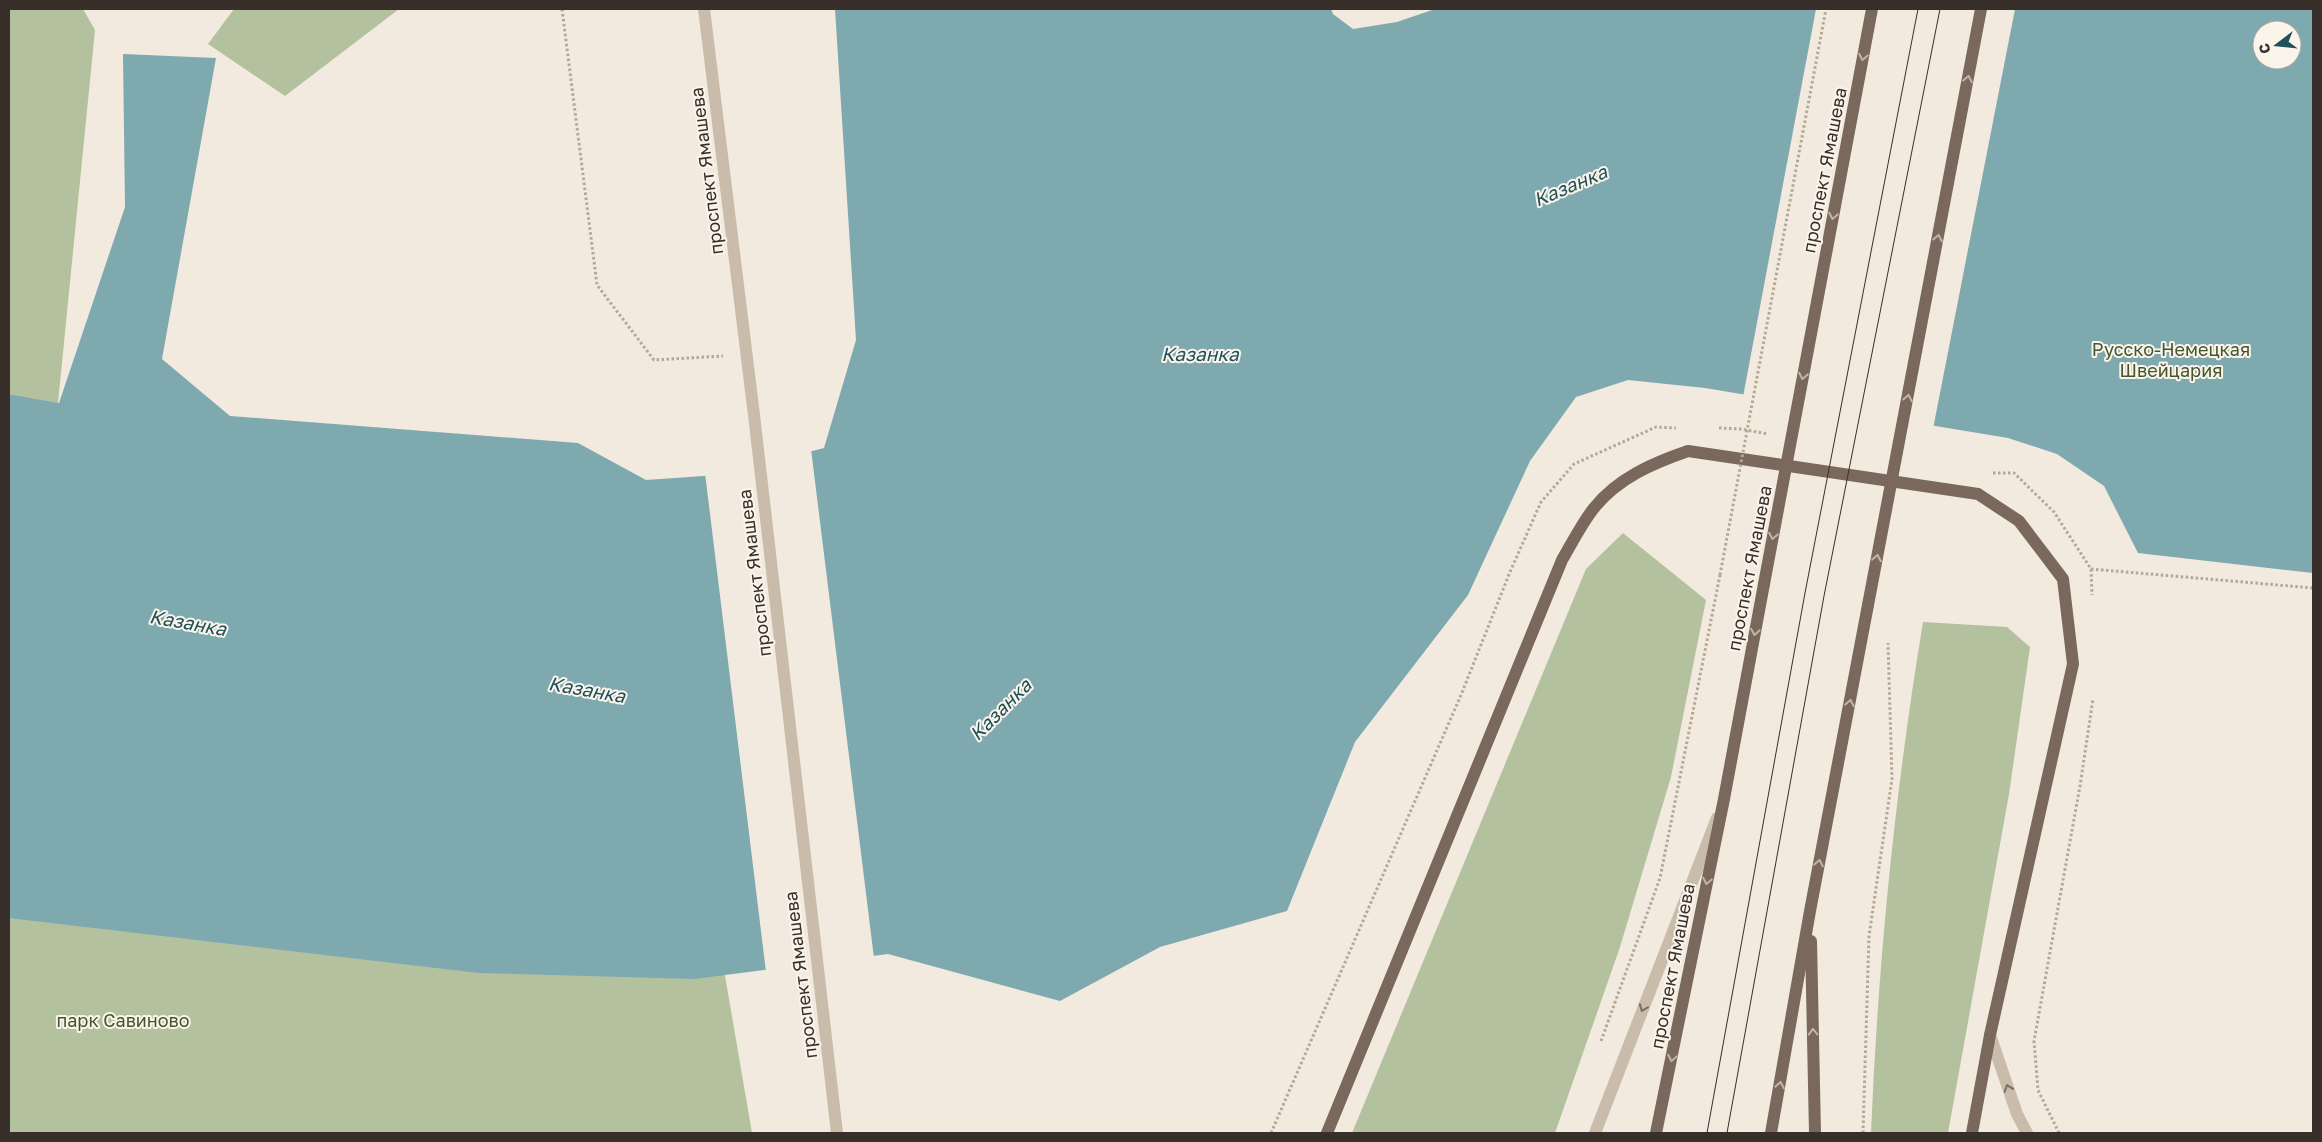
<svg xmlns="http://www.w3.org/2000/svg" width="2322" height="1142" viewBox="0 0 2322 1142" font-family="'Golos Text',sans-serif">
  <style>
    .green { fill: #b3c19e }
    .water { fill: #7ea9af; fill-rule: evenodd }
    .pier { fill: #f2eade }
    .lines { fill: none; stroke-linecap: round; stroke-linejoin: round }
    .path { stroke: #b6a694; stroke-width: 3; stroke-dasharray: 2.5 2.5; stroke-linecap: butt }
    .service { stroke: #cabcaa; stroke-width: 12 }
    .primary { stroke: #79685b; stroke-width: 12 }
    .tram { stroke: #382f2a; stroke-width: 1 }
    .path-bridge { stroke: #b6a694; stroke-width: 3; stroke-dasharray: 2.5 2.5; stroke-linecap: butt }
    .primary-bridge { stroke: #79685b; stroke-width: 12 }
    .oneway { stroke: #c0b5aa }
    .oneway2 { stroke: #7a6e64 }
    .labels { text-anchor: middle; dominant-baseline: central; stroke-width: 4; stroke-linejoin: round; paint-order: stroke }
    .street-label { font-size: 18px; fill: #382f2a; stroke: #faf4eb }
    .park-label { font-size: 18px; fill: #44562e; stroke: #faf4eb }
    .water-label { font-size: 19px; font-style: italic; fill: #205059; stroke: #faf4eb }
  </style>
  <rect width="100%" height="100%" fill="#f2eade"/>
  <g class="green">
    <path d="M9,9H83L95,30L58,403L9,394Z"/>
    <path d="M234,9H399L285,96L208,44Z"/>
    <path d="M1623,533L1706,600L1671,777L1620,947L1555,1133H1352L1586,569Z"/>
    <path d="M1923,622L2007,627L2030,647L2009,794L1948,1133H1871C1878,962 1895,791 1923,622Z"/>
    <path d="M9,879L723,964L752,1133H9Z"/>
  </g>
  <path class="water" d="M835,9H1331L1333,14L1353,29L1397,22L1435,9H2313V573L2138,553L2104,486L2057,454L2008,438L1705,388L1628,380L1576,397L1530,461L1468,595L1355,742L1287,911L1160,947L1060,1001L888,954L694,979L479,973L9,918V394L59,403L125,207L123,54L216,58L162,359L230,416L578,443L646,480L718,475L824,448L856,340ZM2262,30H2292V60H2262Z"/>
  <g class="pier">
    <path d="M1816,9H2015L1933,429L1743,397Z"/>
    <path d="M811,449L874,958L766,972L705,473L718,472Z"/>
  </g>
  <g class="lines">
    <g class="path">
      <path d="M562,9L597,285L654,360L723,356"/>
      <path d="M1719,428L1741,429L1768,434"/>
      <path d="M1993,473H2014L2054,512L2091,569L2092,595"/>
      <path d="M2091,569L2313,588"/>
      <path d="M1601,1041L1660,878L1720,575"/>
      <path d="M1271,1133L1461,695L1510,572L1541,502L1574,464L1656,427L1676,428"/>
      <path d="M1863,1133L1869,936L1892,779L1888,643"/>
      <path d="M2059,1133L2038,1090L2034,1041L2080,786L2093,699"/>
    </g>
    <g class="service">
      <path d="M704,9L754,415L837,1133"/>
      <path d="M1990,1035L2017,1114L2027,1133"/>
      <path d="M1595,1133L1717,818"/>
    </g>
    <g class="primary">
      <path d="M1811,941L1815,1133"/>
      <path d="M1327,1133L1562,560C1572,543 1582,523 1594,508C1618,478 1653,463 1688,451L1978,494L2019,521L2063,579L2073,664L1990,1035L1972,1133"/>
      <path d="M1656,1133L1724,799L1764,584"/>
      <path d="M1771,1133L1810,911L1868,605"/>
    </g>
    <g class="tram">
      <path d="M1707,1133L1805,593L1918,9"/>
      <path d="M1727,1133L1824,596L1940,9"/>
    </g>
    <path class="path-bridge" d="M1720,575L1826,9"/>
    <g class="primary-bridge">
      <path d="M1764,584L1872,9"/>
      <path d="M1868,605L1981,9"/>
    </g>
  </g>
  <defs><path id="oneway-chevron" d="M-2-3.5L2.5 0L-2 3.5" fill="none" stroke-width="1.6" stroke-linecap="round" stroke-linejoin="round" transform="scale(1.25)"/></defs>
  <g class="oneway">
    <use href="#oneway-chevron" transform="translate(1863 57) rotate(101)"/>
    <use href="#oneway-chevron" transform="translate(1968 79) rotate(-79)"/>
    <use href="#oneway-chevron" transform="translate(1833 216) rotate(101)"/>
    <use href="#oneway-chevron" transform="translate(1938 238) rotate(-79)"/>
    <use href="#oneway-chevron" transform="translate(1803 376) rotate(101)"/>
    <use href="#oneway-chevron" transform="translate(1908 398) rotate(-79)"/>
    <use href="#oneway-chevron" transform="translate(1773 536) rotate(101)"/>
    <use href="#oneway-chevron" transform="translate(1877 558) rotate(-79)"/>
    <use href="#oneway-chevron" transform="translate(1755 632) rotate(100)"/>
    <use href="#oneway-chevron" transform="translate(1850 703) rotate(-79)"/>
    <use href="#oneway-chevron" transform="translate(1819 863) rotate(-79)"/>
    <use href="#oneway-chevron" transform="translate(1707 881) rotate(101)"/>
    <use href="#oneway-chevron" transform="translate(1813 1032) rotate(-91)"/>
    <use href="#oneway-chevron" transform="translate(1672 1058) rotate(101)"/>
    <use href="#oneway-chevron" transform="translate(1780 1085) rotate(-80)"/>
  </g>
  <g class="oneway2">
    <use href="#oneway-chevron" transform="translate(1643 1008) rotate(111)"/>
    <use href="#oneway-chevron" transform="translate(2008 1088) rotate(-109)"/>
  </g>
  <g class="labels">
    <g class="street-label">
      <text transform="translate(1824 170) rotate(-79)">проспект Ямашева</text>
      <text transform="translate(706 171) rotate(-97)">проспект Ямашева</text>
      <text transform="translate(1749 568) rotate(-79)">проспект Ямашева</text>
      <text transform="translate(754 573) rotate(-97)">проспект Ямашева</text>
      <text transform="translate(1672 966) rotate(-79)">проспект Ямашева</text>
      <text transform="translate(800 975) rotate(-97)">проспект Ямашева</text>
    </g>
    <g class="park-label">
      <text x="2171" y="349">Русско-Немецкая<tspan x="2171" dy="21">Швейцария</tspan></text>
      <text x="123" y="1020">парк Савиново</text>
    </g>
    <g class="water-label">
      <text transform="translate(1570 185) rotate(-23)">Казанка</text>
      <text x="1200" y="353">Казанка</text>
      <text transform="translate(188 622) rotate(10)">Казанка</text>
      <text transform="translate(587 689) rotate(10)">Казанка</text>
      <text transform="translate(1000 709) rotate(-45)">Казанка</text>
    </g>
  </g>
  <rect width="2322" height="1142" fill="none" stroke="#382f2a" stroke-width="20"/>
  <g transform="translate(2277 45) rotate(254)"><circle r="24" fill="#faf4eb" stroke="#aca59e"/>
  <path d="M0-4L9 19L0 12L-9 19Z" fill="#205059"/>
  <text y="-8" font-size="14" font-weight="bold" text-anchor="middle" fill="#382f2a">С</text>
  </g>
</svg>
